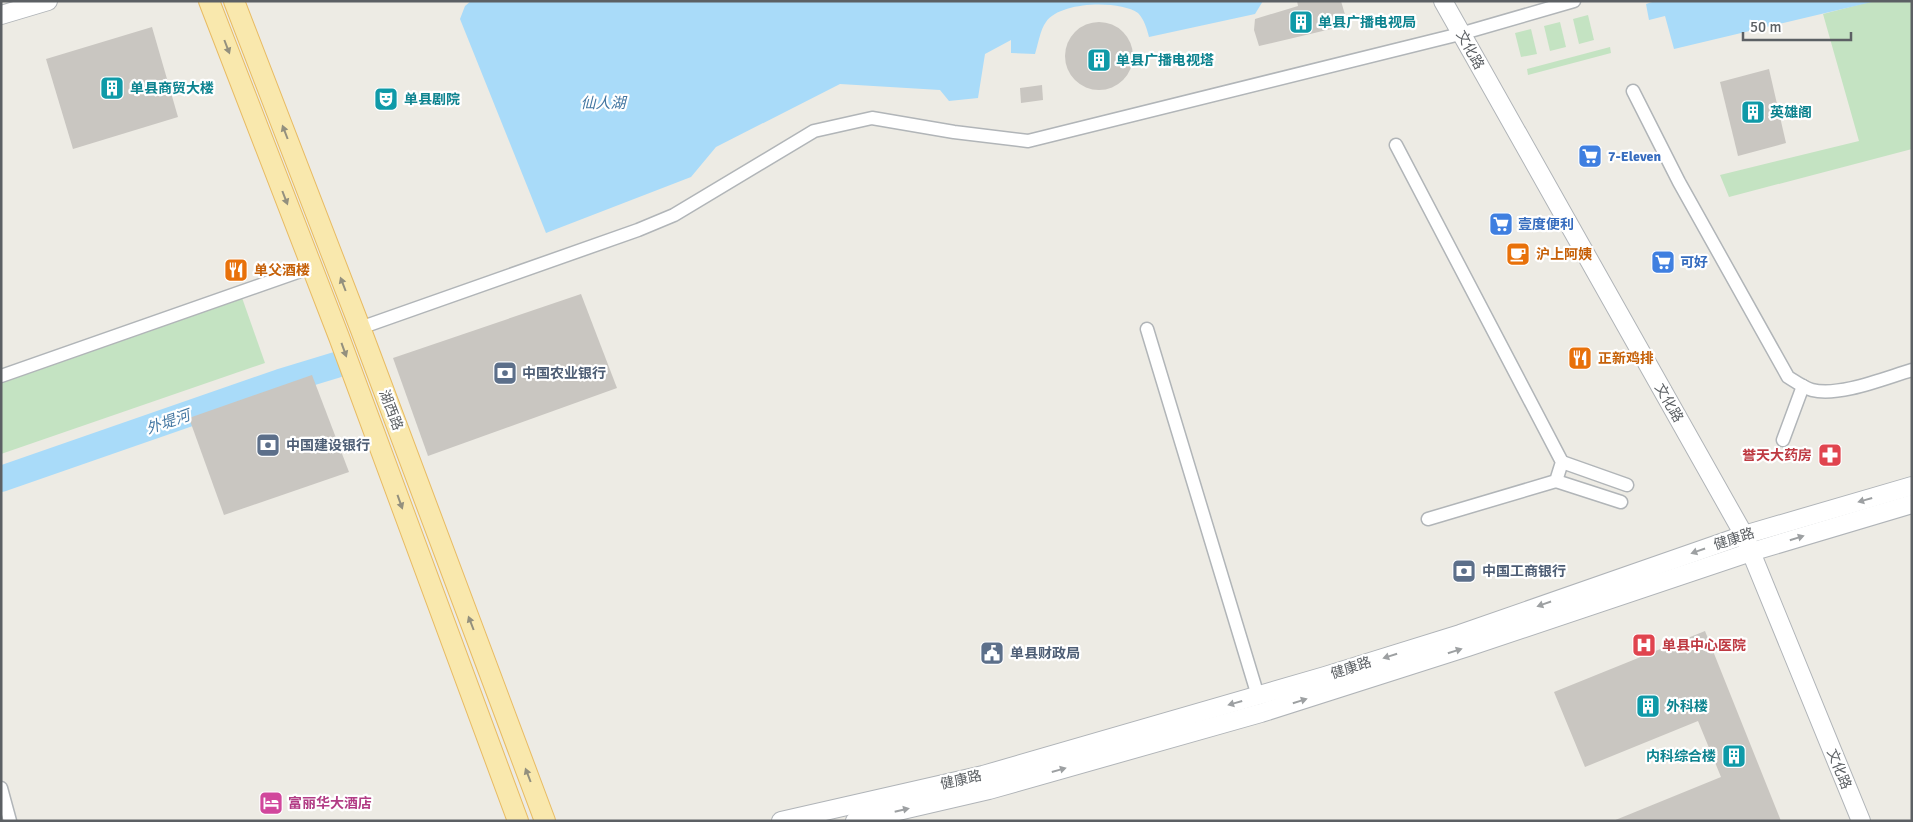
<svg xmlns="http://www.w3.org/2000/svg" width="1913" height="822" viewBox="0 0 1913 822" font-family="Signika,'Noto Sans SC',sans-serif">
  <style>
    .green { fill: #c4e3c2 }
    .water { fill: #a9dbf9 }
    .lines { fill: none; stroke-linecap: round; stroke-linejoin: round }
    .river { stroke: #a9dbf9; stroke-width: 26 }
    .building { fill: #c9c6c1 }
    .street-casing { stroke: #b1b5b8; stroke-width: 15 }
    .secondary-casing { stroke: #b0b4b8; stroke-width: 20 }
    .primary-casing { stroke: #e8bb63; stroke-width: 22 }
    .street { stroke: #fff; stroke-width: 12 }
    .secondary { stroke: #fff; stroke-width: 18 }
    .primary { stroke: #f9e8ad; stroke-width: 20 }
    .oneway { fill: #93907e }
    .oneway2 { fill: #9da0a2 }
    .labels { text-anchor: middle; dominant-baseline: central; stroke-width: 4.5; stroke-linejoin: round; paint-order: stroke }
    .culture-label { font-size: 14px; font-weight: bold; fill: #0d838f; stroke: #fff; text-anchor: start }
    .street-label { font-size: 14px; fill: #5c6064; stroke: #fff }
    .shop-label { font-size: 14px; font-weight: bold; fill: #366cbe; stroke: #fff; text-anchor: start }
    .food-label { font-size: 14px; font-weight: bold; fill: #c56008; stroke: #fff; text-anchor: start }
    .service-label { font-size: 14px; font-weight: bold; fill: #4e5e75; stroke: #fff; text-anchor: start }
    .health-label { font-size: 14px; font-weight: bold; fill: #be3a42; stroke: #fff; text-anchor: end }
    .hotel-label { font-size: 14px; font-weight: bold; fill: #b23c85; stroke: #fff; text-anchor: start }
    .water-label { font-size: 15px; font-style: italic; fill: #4477a2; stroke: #fff }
  </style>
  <rect width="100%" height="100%" fill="#edebe4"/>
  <g class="green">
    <path d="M1873,1H1912V149L1729,197L1720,175L1859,141L1823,14Z"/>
    <path d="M1588,15L1594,40L1579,44L1573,19Z"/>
    <path d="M1560,22L1566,47L1550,51L1544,26Z"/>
    <path d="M1531,29L1537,54L1521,57L1515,33Z"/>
    <path d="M1610,47L1611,53L1528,75L1527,69Z"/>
    <path d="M240,292L265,363L1,454V376Z"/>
  </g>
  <g class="water">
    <path d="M471,1H1263L1255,14L1149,37C1147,29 1144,19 1138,13C1120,0 1060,1 1046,22C1040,30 1038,45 1035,54L1011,53V40L985,54L978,98L949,101L940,90L840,84L716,147L691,177L546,233L460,19L465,6Z"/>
    <path d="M1655,1H1876L1674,49L1665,16L1649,20L1646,4Z"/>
  </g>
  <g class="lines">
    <path class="river" d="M1,479L280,382L336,365"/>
  </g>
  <g class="building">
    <path d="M1297,1H1341L1348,25L1259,46L1254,30L1255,19L1298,6Z"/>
    <circle cx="1099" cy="56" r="34"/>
    <path d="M152,27L178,117L73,149L46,59Z"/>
    <path d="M1769,69L1786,143L1738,156L1720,82Z"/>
    <path d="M1042,85L1043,100L1021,103L1020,88Z"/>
    <path d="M581,294L617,388L428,456L393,358Z"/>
    <path d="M312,375L349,472L224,515L189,418Z"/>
    <path d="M1705,631L1781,821H1613L1721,777L1698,721L1585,767L1554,692Z"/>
  </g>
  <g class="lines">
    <g class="street-casing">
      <g id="street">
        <path d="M1633,91L1679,182L1788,377C1796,382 1804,388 1812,390C1839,397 1885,378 1912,370"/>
        <path d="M1396,145L1562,462L1556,481L1428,519"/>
        <path d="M360,328L638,230L674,215L814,131L872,118L954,132L1028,141L1460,34L1574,1"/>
        <path d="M1147,329L1258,696"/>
        <path d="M1,376L312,267"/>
        <path d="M1783,440L1803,386"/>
        <path d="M1562,462L1627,485"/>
        <path d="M1556,481L1621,502"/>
        <path d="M1,788L10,821"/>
      </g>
    </g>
    <g class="secondary-casing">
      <g id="secondary">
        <path d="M1443,1L1744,535L1861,821"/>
        <path d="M1,15L48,1"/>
        <path d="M781,821L983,775L1325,676L1460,634L1744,535L1912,486"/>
        <path d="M855,821L989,790L1261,713L1468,647L1751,552L1912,504"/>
      </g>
    </g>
    <g class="primary-casing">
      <g id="primary">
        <path d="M209,1L339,337L518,821"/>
        <path d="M234,1L361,330L545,821"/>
      </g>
    </g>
    <use href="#street" class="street"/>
    <use href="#secondary" class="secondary"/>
    <use href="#primary" class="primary"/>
  </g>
  <defs><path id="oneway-solid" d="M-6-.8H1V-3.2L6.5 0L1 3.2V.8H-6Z" transform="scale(1.25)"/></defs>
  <g class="oneway">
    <use href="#oneway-solid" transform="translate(227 47) rotate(69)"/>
    <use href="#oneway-solid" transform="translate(285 132) rotate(-111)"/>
    <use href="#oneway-solid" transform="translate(285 198) rotate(69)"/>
    <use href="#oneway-solid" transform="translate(343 284) rotate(-111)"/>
    <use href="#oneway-solid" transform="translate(344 350) rotate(70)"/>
    <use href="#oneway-solid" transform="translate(400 502) rotate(70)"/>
    <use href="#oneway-solid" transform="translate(471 623) rotate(-111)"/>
    <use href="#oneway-solid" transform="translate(528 775) rotate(-111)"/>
  </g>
  <g class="oneway2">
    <use href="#oneway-solid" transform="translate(1865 500) rotate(164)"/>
    <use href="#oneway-solid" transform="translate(1797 538) rotate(-17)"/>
    <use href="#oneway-solid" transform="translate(1698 551) rotate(161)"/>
    <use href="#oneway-solid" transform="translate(1544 604) rotate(161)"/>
    <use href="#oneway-solid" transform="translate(1455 651) rotate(-18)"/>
    <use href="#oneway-solid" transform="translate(1390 656) rotate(162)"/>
    <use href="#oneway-solid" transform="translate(1300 701) rotate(-17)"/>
    <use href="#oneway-solid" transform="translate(1235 703) rotate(164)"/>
    <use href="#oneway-solid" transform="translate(1059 770) rotate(-16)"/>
    <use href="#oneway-solid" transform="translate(902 810) rotate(-13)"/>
  </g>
  <defs>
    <g id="building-square" transform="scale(1.25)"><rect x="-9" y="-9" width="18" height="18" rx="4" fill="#0f9aa8" stroke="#fff"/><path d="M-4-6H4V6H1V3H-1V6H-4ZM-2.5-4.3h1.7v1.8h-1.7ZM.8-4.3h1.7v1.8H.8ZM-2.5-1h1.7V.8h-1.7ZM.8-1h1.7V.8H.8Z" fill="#fff"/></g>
    <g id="theatre-square" transform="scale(1.25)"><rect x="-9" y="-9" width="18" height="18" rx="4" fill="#0f9aa8" stroke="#fff"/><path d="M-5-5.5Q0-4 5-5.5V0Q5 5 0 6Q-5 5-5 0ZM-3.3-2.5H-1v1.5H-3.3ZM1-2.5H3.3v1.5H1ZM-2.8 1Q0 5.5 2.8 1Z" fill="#fff"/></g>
    <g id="supermarket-square" transform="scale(1.25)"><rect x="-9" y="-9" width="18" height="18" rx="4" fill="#3f7fe0" stroke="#fff"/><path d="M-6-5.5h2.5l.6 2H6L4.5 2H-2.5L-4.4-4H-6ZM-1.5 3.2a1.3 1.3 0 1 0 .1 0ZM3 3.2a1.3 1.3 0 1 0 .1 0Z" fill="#fff"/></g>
    <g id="cafe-square" transform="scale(1.25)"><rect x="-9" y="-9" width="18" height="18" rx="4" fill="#e8710a" stroke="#fff"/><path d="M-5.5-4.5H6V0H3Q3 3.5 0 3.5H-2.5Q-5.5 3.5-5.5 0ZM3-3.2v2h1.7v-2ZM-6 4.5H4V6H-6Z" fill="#fff"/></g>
    <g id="restaurant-square" transform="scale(1.25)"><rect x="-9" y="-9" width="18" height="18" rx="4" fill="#e8710a" stroke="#fff"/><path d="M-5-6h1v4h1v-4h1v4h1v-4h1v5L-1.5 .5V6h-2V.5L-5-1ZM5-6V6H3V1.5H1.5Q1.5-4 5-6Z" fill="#fff"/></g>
    <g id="bank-square" transform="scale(1.25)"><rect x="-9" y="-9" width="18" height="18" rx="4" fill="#5c6f8a" stroke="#fff"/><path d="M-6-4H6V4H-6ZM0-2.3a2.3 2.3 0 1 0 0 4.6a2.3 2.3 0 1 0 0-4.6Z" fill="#fff"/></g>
    <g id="pharmacy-square" transform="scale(1.25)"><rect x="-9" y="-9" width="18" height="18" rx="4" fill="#e0444e" stroke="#fff"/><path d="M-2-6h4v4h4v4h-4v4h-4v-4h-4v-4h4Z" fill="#fff"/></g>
    <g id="hospital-square" transform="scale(1.25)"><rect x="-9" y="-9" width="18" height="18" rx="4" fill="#e0444e" stroke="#fff"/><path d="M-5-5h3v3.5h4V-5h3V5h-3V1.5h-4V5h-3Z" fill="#fff"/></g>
    <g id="civic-square" transform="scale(1.25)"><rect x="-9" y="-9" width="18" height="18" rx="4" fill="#5c6f8a" stroke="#fff"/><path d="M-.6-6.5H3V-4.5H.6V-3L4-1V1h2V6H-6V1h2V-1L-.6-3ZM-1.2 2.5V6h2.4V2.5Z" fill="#fff"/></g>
    <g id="hotel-square" transform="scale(1.25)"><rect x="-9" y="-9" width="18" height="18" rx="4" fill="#d1479c" stroke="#fff"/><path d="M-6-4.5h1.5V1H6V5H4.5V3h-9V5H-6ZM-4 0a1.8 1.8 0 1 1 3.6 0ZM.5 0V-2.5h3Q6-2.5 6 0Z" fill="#fff"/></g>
  </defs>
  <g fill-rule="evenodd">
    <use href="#building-square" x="1301" y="22"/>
    <use href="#building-square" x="1099" y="60"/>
    <use href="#building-square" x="112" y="88"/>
    <use href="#theatre-square" x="386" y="99"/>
    <use href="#building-square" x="1753" y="112"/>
    <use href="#supermarket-square" x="1590" y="156"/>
    <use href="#supermarket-square" x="1501" y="224"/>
    <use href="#cafe-square" x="1518" y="254"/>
    <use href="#supermarket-square" x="1663" y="262"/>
    <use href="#restaurant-square" x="236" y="270"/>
    <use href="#restaurant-square" x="1580" y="358"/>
    <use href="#bank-square" x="505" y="373"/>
    <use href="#bank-square" x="268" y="445"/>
    <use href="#pharmacy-square" x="1830" y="455"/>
    <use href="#bank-square" x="1464" y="571"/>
    <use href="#hospital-square" x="1644" y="645"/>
    <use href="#civic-square" x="992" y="653"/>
    <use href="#building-square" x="1648" y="706"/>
    <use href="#building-square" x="1734" y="756"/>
    <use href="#hotel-square" x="271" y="803"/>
  </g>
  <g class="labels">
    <g class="culture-label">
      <text x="1318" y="22">单县广播电视局</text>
      <text x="1116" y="60">单县广播电视塔</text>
      <text x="130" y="88">单县商贸大楼</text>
      <text x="404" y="99">单县剧院</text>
      <text x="1770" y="112">英雄阁</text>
      <text x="1666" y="706">外科楼</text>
      <text x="1716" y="756" text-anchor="end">内科综合楼</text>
    </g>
    <g class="street-label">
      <text transform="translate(1470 50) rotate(61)">文化路</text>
      <text transform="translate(1669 403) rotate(60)">文化路</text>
      <text transform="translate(391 410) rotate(69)">湖西路</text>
      <text transform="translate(1734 539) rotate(-18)">健康路</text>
      <text transform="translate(1351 668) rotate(-18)">健康路</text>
      <text transform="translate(1839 769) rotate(68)">文化路</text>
      <text transform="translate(961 780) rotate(-13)">健康路</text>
    </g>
    <g class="shop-label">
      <text x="1608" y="156">7-Eleven</text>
      <text x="1518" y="224">壹度便利</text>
      <text x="1680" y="262">可好</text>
    </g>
    <g class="food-label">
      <text x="1536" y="254">沪上阿姨</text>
      <text x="254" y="270">单父酒楼</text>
      <text x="1598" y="358">正新鸡排</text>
    </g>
    <g class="service-label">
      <text x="522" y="373">中国农业银行</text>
      <text x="286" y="445">中国建设银行</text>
      <text x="1482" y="571">中国工商银行</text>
      <text x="1010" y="653">单县财政局</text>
    </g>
    <g class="health-label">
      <text x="1812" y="455">誉天大药房</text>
      <text x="1662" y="645" text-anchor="start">单县中心医院</text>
    </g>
    <g class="hotel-label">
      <text x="288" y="803">富丽华大酒店</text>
    </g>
    <g class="water-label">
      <text x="603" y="103">仙人湖</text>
      <text transform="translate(168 422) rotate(-19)">外堤河</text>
    </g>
  </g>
  <rect width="1913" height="822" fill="none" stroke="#5c6064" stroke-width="5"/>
  <path d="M1743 32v8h108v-8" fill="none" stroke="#5c6064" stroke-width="2.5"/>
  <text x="1750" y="32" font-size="15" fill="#5c6064" stroke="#ffffff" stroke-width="4" paint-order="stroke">50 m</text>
</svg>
